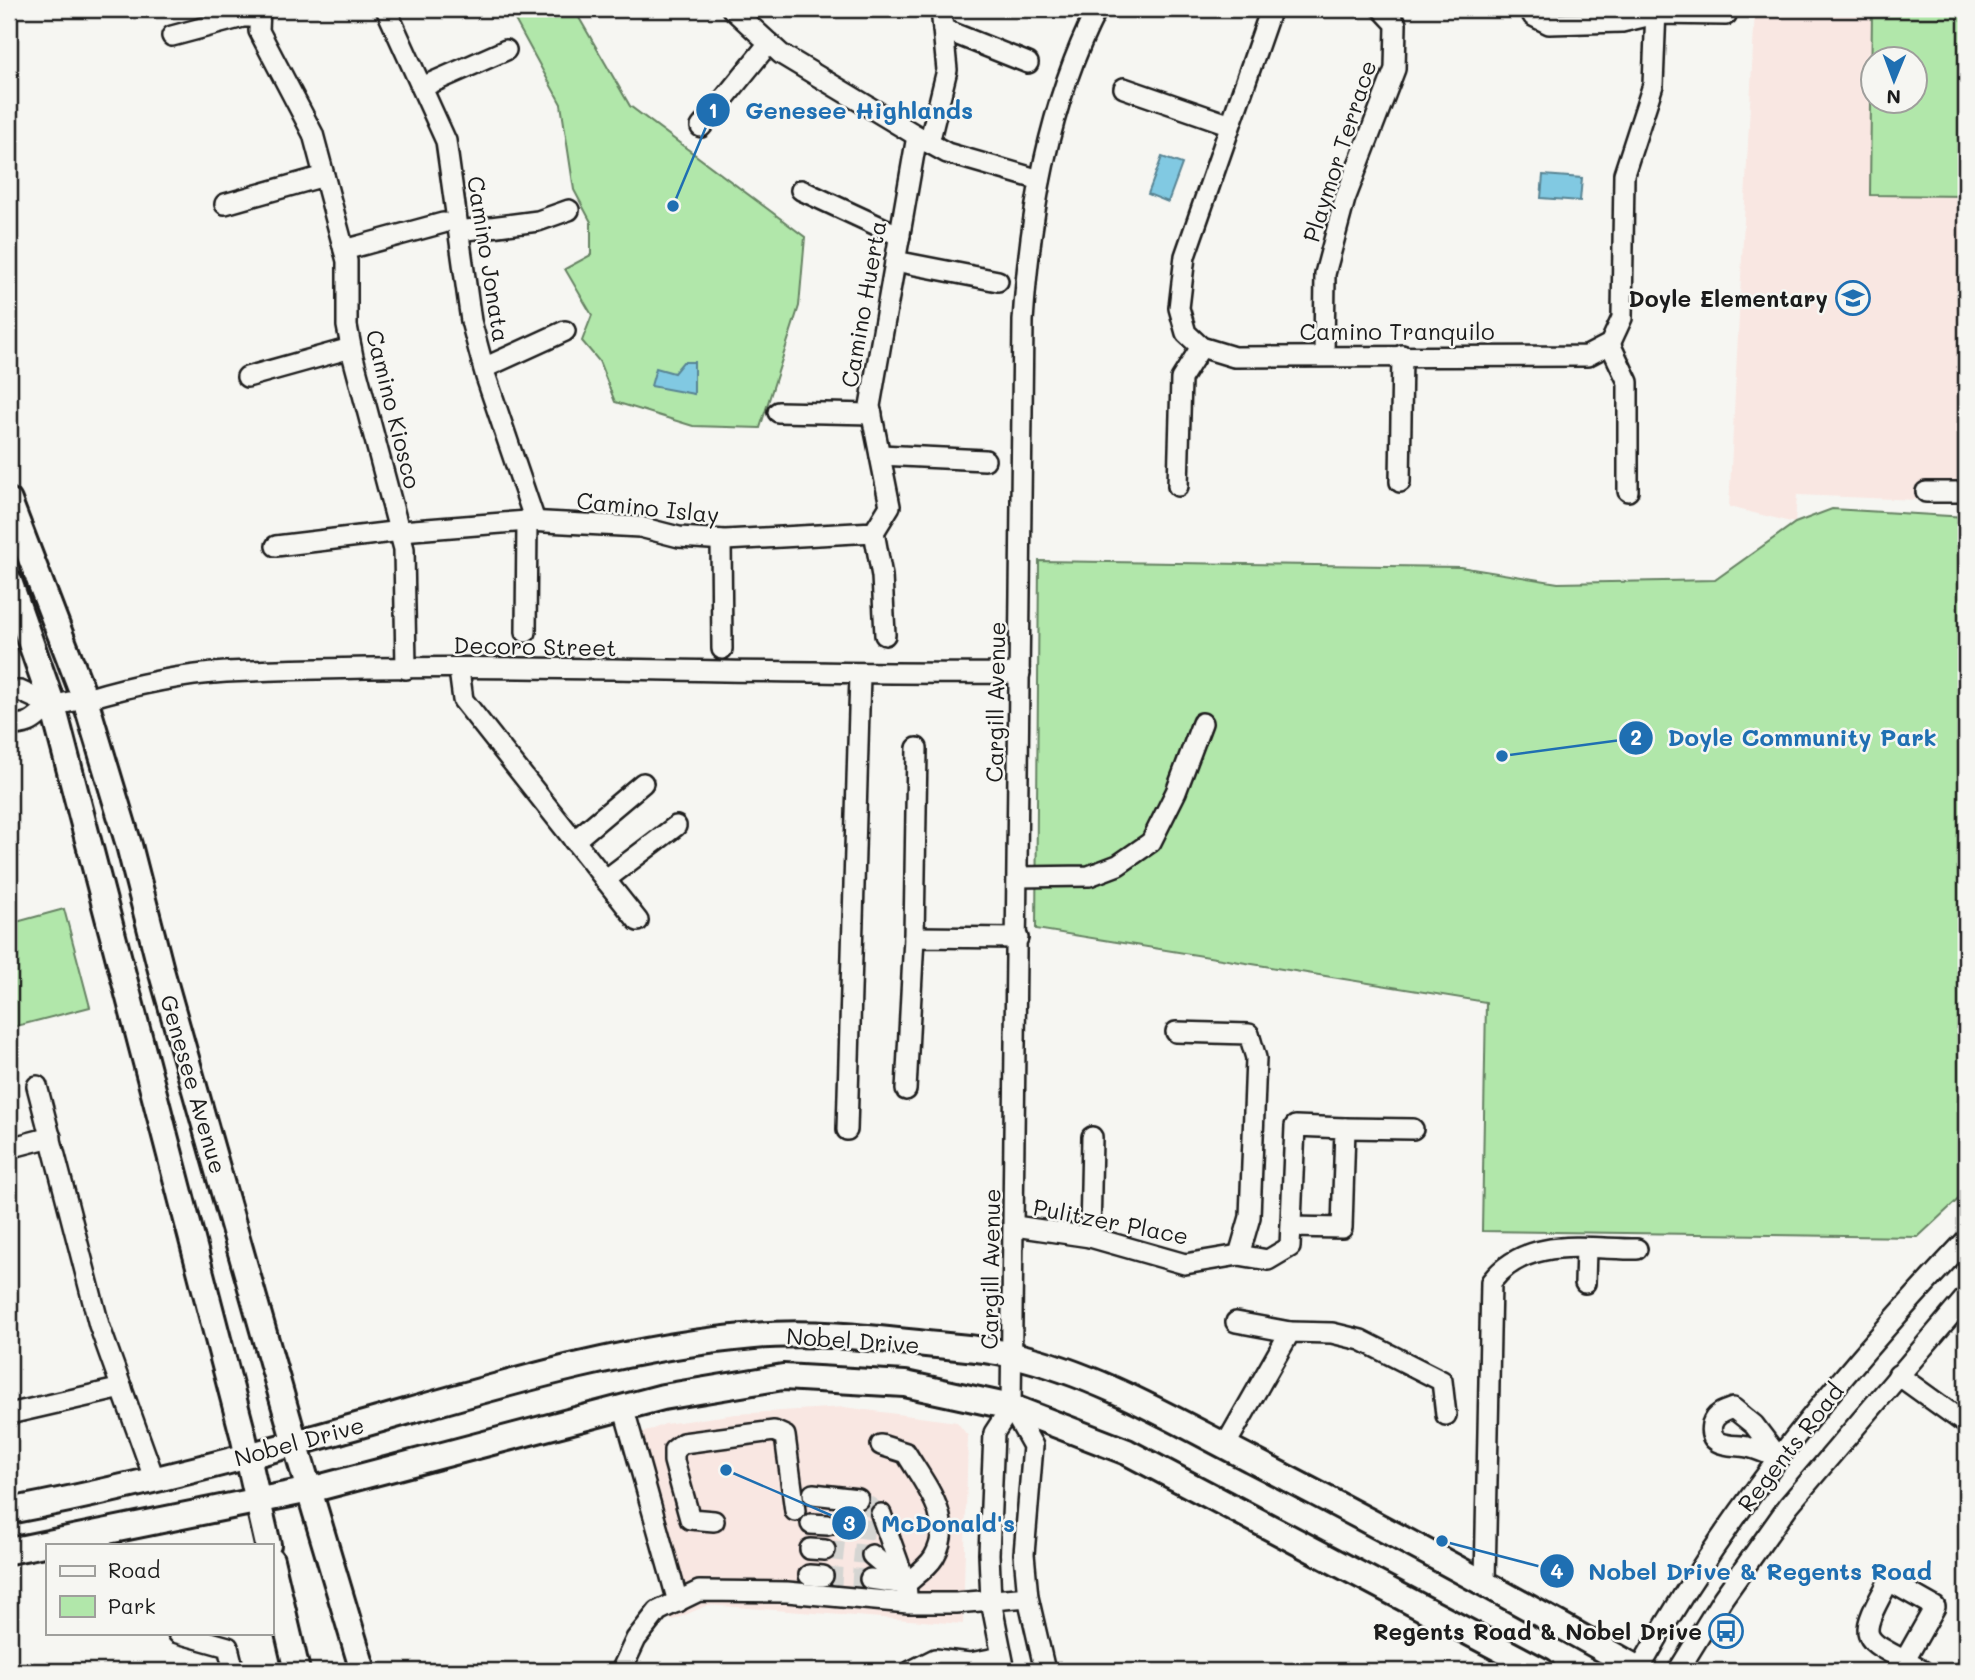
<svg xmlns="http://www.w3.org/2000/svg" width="1975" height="1680" viewBox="0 0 1975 1680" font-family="Mali,sans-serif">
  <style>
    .built { fill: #f9e7e2; fill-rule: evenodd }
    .green { fill: #b1e7aa; stroke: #668263; stroke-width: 2; fill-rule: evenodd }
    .water { fill: #81c9e2; stroke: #598493; stroke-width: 2 }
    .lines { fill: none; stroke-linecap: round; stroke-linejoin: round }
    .minor-tunnel { stroke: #d5d5d2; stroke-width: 19; stroke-dasharray: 19 10; stroke-linecap: butt }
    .minor-casing { stroke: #1c1c1c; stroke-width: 24 }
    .major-casing { stroke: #1c1c1c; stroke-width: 30 }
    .minor { stroke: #f6f6f2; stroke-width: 19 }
    .major { stroke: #f6f6f2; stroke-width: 24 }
    .labels { text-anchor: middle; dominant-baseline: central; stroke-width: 5; stroke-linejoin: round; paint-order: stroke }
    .street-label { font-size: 23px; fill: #1c1c1c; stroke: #f6f6f2 }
    .poi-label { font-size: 23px; font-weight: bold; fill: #1c1c1c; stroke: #f6f6f2; text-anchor: end }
    .leader { fill: none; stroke: #1f6fb2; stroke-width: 2.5 }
    .callout-dot { fill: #1f6fb2; stroke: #f6f6f2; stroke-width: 2.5 }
    .mark-label { font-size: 21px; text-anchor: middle; font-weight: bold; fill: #fff }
    .callout-label { font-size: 24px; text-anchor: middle; font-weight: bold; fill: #1f6fb2; stroke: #f6f6f2; stroke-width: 5; stroke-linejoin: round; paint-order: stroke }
  </style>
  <rect width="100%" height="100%" fill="#f6f6f2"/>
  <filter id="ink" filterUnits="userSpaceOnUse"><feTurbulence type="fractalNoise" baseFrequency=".0143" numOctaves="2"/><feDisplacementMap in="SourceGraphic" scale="14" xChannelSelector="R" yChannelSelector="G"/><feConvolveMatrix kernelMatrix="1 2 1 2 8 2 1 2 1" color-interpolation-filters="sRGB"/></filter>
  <g filter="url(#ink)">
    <g class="built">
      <path d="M1755,9H1966V502L1797,495L1795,523L1729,507ZM1874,60H1916V102H1874Z"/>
      <path d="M844,1407L957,1422L968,1436L963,1624L708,1605L671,1621L623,1441L665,1424L736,1414Z"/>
    </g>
    <g class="green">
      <path d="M509,9H574L630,106L805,237L799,306L760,428L693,426L615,402L599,361L582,341L592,315L565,269L591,255V222L574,190L561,104Z"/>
      <path d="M1872,9H1966V196L1870,195ZM1874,60H1916V102H1874Z"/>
      <path d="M1832,509L1966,517V1192L1918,1237L1482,1231L1486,1002L1036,929L1039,561L1460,567L1558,583L1715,580L1795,523Z"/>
      <path d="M64,909L90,1007L9,1028V924Z"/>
    </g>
    <g class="water">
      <path d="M1162,157L1182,164L1168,202L1148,194Z"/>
      <path d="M1543,175L1582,178L1580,201L1541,198Z"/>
      <path d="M683,362H694V394L651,386L656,368L674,373Z"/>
    </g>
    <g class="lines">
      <g class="minor-tunnel">
        <path d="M858,1499L881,1514"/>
        <path d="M828,1525L874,1530"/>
        <path d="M825,1550L872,1555"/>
        <path d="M823,1576L870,1579"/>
      </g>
      <g class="minor-casing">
        <g id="minor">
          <path d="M260,9L259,31L313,134L347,261V326L353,357L404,549L406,669"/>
          <path d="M386,9L446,141L471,321L486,377L535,521"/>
          <path d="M732,9L781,54L929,143L947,153L1040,180"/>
          <path d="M1271,9L1185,256L1179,308L1186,333L1201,347L1234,357L1587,356L1610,344L1622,318L1624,174L1653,85L1656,9"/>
          <path d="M1530,9L1533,16L1549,24L1622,22L1656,14L1726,15"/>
          <path d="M943,29L1028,63"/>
          <path d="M172,36L243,17H259"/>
          <path d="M422,87L506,50"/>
          <path d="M1124,88L1228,124"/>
          <path d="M701,127L769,43"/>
          <path d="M929,143L947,70L941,9"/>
          <path d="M801,190L900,236"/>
          <path d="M225,204L324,176"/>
          <path d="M459,231L538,221L569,210"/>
          <path d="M344,250L443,223"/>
          <path d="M895,261L998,281"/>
          <path d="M1610,344L1628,382V491"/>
          <path d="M1324,355L1325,274L1345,199L1395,69L1396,24L1382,9"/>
          <path d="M484,368L565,331"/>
          <path d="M247,377L351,348"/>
          <path d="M778,412L872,414"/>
          <path d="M880,455L985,460"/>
          <path d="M1400,482L1402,355"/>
          <path d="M1178,486L1181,379L1201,347"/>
          <path d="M1926,492H1966"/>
          <path d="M874,532L882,576L885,635"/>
          <path d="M721,540L722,649"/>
          <path d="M276,546L401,531L527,521L640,527L679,537L725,540L874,532L890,506L870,406L917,136"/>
          <path d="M526,632L527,521"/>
          <path d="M459,670L463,700L638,921"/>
          <path d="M9,691H20L53,706"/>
          <path d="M9,725C40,725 33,713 55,706C65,702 76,701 86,699C133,685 177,675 226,672C490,660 756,676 1020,673"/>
          <path d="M574,841L643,783"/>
          <path d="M1018,877L1089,876L1118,865L1151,842L1176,792L1202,723"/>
          <path d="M605,880L676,826"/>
          <path d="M914,937L917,748"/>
          <path d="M1176,1032L1249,1034L1256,1058L1250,1217L1239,1255"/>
          <path d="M37,1086L99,1325L154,1478"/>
          <path d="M906,1090L914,937L1018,938"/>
          <path d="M1345,1128L1413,1129"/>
          <path d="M847,1130L860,675"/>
          <path d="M9,1148L51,1137"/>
          <path d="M1015,1226L1090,1237L1185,1264L1239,1255L1268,1260L1290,1247L1295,1126L1345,1128L1342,1228L1291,1227"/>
          <path d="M1090,1237L1092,1137"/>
          <path d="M1585,1283L1586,1249"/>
          <path d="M1236,1322L1290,1332"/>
          <path d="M1898,1375L1966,1424"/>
          <path d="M623,1406L678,1602"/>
          <path d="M1011,1407L1023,321C1030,215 1048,105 1097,9"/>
          <path d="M1011,1407L1033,1446L1024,1554L1028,1597L1045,1671"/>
          <path d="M1733,1408L1754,1425L1779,1458C1769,1455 1758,1449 1747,1447C1733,1444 1707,1449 1712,1424C1715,1414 1724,1411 1733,1408Z"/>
          <path d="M9,1414L122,1388"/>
          <path d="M881,1445L906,1453C925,1485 956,1520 934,1557C928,1567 915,1576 906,1584"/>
          <path d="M1225,1446L1290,1332L1332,1333L1361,1340L1442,1381L1446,1415"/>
          <path d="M813,1494L858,1499"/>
          <path d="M881,1514L906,1584"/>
          <path d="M714,1521L690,1519L674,1461V1450L683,1443L774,1431L785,1436L795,1511"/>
          <path d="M811,1524L828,1525"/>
          <path d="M810,1549L825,1550"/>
          <path d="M872,1555L906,1584"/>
          <path d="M809,1575L823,1576"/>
          <path d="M870,1579L906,1584L907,1595"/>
          <path d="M1485,1581L1491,1282C1526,1236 1585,1249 1637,1249"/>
          <path d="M178,1633L228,1647L234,1671"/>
          <path d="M1905,1660L1935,1607L1889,1581C1852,1647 1864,1636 1923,1671"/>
          <path d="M1639,1670C1727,1511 1843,1371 1966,1240"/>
          <path d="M621,1671L636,1639L658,1611L699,1591L787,1592L908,1603H956L1028,1597"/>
          <path d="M911,1671L935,1659L970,1663L1001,1657"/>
          <path d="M1005,1671L991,1601L989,1554L994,1433L1011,1407"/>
          <path d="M1678,1671L1723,1598L1789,1505L1966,1297"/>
        </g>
      </g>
      <g class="major-casing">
        <g id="major">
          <path d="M9,501L85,699L129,845L161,970L295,1443L363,1671"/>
          <path d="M9,581L53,706L243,1435L268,1545"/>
          <path d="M9,1511C119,1490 230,1462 339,1431C475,1393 612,1348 754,1336C808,1331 864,1337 918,1343C950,1347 983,1348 1013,1355C1097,1374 1176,1421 1252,1460C1384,1528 1513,1598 1642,1671"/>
          <path d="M9,1551L310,1490L663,1397L783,1377L905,1384L1011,1407L1127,1452L1542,1671"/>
          <path d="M271,1560L297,1671"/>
        </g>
      </g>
      <use href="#minor" class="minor"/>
      <use href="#major" class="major"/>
    </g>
  </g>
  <defs>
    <g id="school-ring" transform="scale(1.75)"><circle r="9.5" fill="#f6f6f2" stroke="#1f6fb2" stroke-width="1.5"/><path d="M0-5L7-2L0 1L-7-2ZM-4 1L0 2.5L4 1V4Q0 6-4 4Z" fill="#1f6fb2"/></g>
    <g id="bus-ring" transform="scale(1.75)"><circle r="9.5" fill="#f6f6f2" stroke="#1f6fb2" stroke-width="1.5"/><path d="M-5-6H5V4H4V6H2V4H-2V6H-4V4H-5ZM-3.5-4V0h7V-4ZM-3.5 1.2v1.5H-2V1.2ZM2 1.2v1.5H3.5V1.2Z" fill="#1f6fb2"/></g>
  </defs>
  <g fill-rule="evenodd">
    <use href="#school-ring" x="1853" y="298"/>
    <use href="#bus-ring" x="1726" y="1631"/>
  </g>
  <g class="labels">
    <g class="street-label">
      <text transform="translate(1339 151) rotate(-72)">Playmor Terrace</text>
      <text transform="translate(489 259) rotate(81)">Camino Jonata</text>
      <text transform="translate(863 304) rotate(-80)">Camino Huerta</text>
      <text x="1397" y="331">Camino Tranquilo</text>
      <text transform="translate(394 409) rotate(76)">Camino Kiosco</text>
      <text transform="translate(648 507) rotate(6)">Camino Islay</text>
      <text transform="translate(535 646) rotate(1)">Decoro Street</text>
      <text transform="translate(995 702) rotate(-89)">Cargill Avenue</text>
      <text transform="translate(194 1084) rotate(74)">Genesee Avenue</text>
      <text transform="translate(1111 1221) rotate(11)">Pulitzer Place</text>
      <text transform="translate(990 1269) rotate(-89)">Cargill Avenue</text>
      <text transform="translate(853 1340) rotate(4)">Nobel Drive</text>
      <text transform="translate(299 1441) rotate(-15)">Nobel Drive</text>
      <text transform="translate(1790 1447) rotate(-52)">Regents Road</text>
    </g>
    <g class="poi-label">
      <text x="1828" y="298">Doyle Elementary</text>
      <text x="1702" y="1631">Regents Road &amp; Nobel Drive</text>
    </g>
  </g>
  <path class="leader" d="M673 206L713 110M1502 756L1636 738M726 1470L849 1523M1442 1541L1557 1571"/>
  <g class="callout-dot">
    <circle cx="673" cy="206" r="7"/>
    <circle cx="1502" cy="756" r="7"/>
    <circle cx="726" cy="1470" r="7"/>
    <circle cx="1442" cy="1541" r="7"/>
    <circle cx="713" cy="110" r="18"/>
    <circle cx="1636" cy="738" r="18"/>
    <circle cx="849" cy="1523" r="18"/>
    <circle cx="1557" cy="1571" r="18"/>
  </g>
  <g class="mark-label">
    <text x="713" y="118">1</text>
    <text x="1636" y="745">2</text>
    <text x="849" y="1531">3</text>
    <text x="1557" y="1579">4</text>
  </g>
  <g class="callout-label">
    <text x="859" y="119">Genesee Highlands</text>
    <text x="1802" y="746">Doyle Community Park</text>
    <text x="948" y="1532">McDonald's</text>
    <text x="1760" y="1580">Nobel Drive &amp; Regents Road</text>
  </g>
  <rect width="1975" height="1680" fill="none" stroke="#f6f6f2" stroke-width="35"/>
  <rect x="18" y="18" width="1940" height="1645" fill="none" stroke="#1c1c1c" stroke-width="2.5" filter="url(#ink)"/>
  <rect x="46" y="1544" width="228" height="91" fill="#f6f6f2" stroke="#9f9f9c" stroke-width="2"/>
  <rect x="60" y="1566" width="35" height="10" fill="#f6f6f2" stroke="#9f9f9c" stroke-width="2"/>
  <text x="108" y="1578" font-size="21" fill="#1c1c1c">Road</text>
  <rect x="60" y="1596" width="35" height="21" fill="#b1e7aa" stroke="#9f9f9c" stroke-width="2"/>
  <text x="108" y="1614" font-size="21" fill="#1c1c1c">Park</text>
  <g transform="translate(1894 80) rotate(181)"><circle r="33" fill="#f6f6f2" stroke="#9f9f9c" stroke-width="2"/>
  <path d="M0-5L12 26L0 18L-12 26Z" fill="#1f6fb2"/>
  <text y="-10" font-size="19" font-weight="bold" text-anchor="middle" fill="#1c1c1c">N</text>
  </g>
</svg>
